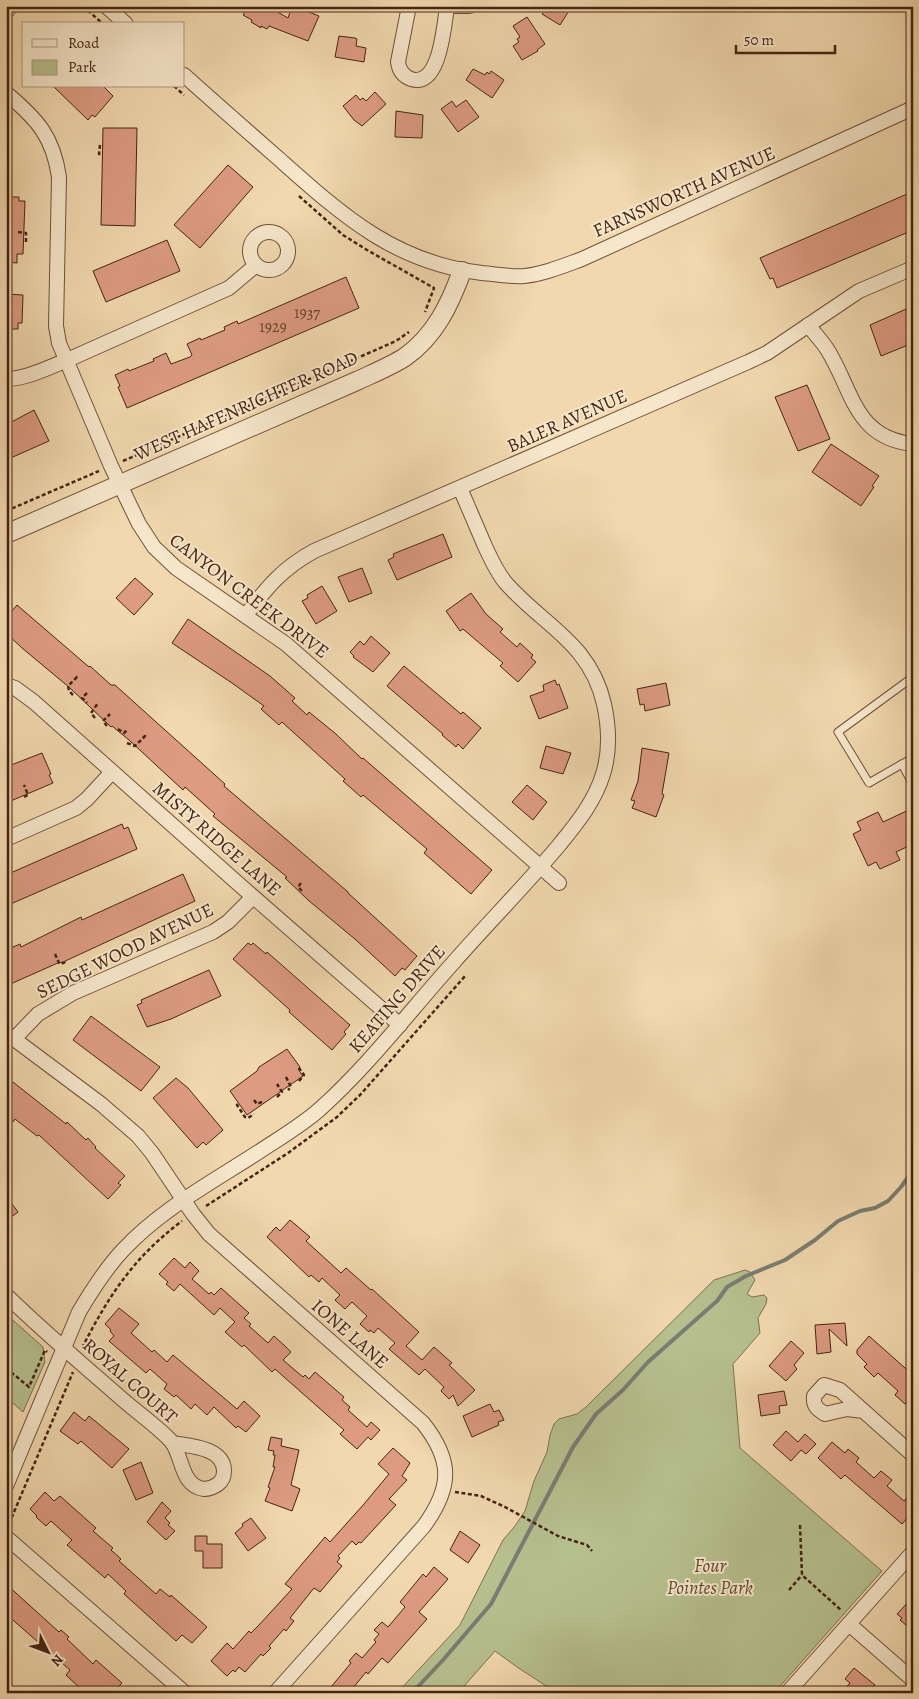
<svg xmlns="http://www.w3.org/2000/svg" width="919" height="1699" viewBox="0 0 919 1699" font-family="Alegreya,serif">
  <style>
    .green { fill: #b6bf8e; stroke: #7e7250 }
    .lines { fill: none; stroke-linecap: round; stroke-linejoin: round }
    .stream { stroke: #7a7d72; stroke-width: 4 }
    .building { fill: #dd9b82; stroke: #462413 }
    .service-casing { stroke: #71513a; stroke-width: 9 }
    .minor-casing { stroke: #71513a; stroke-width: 16 }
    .tertiary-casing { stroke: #71513a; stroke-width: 20 }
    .path { stroke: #462413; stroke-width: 2.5; stroke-dasharray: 4 2.5; stroke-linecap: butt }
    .service { stroke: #f6e6ca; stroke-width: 7 }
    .minor { stroke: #f6e6ca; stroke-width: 14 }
    .tertiary { stroke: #f6e6ca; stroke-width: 18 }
    .labels { text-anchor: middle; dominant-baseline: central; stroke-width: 4; stroke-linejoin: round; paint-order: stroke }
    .number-label { font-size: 16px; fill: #6c422f }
    .street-label { font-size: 19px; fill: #462413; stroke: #f6e6ca }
    .park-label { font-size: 19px; font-style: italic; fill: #624b32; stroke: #f6e6ca }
  </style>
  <rect width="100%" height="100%" fill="#f1d8ae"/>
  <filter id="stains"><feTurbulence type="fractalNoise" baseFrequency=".004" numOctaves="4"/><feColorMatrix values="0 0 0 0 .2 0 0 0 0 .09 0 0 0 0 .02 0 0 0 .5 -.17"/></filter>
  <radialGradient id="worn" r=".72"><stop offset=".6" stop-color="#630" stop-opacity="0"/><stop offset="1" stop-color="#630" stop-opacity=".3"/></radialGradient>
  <g class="green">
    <path d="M745,1270L750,1272L755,1280L747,1294L752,1297L764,1295L767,1298L766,1304L758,1318L760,1333L733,1364L740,1448L882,1571L774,1693H557L517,1667L495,1651L458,1693H397L460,1625L503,1540L515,1526L525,1511L534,1481L547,1452L550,1435L554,1424L559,1419L577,1414L586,1407L714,1280Z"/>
    <path d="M6,1314L43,1347L45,1362L23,1412L6,1397Z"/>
  </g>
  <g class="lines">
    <path class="stream" d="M412,1693L443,1660L491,1604L573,1447L596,1414L623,1390L648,1362L717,1301L727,1287L746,1276L785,1260L815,1240L838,1221L860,1211L875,1208L888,1201L901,1187L913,1170"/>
  </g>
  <g class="building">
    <path d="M249,6H267L288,18L291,9L294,6L319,16L308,41L269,26L267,29L261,26V28L251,22L252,20L243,15Z"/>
    <path d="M548,6H572L560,25L542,14Z"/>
    <path d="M527,17L545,44L537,50L538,51L522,60L513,46L519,42L517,39L520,37L513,26Z"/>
    <path d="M339,36L355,38L357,39L356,46L366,48L364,62L335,57Z"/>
    <path d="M473,69L485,75L487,72L489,74L491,71L504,80L492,98L466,80Z"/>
    <path d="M53,86H103L113,96L95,117L92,115L88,120Z"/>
    <path d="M375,92L386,104L362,126L354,120L343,106L356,95L360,100L363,98L366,101Z"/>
    <path d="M466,100L479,117L458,132L441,109L452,101L456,107Z"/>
    <path d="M396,111L423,115L422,138L395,137Z"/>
    <path d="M103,128H137L135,226L101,225Z"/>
    <path d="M228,165L253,187L200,248L174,225Z"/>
    <path d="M907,194L913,206V230L777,288L773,278L770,279L760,258Z"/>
    <path d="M6,197H19V201H25L23,254H17V263L6,262Z"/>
    <path d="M167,240L180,271L106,302L93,271Z"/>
    <path d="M346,277L359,308L127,408L118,387L120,386L115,375L128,369L129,371L154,361L153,359L166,353L171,364L190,357L192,355L187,344L200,338L201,340L225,330L224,327L237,321L238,324Z"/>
    <path d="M6,294L23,295L22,323H18V329H6Z"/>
    <path d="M913,306V343L881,356L870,325Z"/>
    <path d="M807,385L830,439L798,451L775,397Z"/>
    <path d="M34,410L49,441L6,460V425Z"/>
    <path d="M831,444L879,476L872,486L874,487L861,506L812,472Z"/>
    <path d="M443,534L452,557L397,580L388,560L394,557L393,554Z"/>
    <path d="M362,568L372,593L349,602L338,577Z"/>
    <path d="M135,578L153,594L134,615L116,598Z"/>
    <path d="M322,586L337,611L316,624L302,601L308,598L307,595Z"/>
    <path d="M471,593L486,614L503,629L500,632L517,647L520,643L533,655L531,658L536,662L518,682L500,666L503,663L463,629L460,631L446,611Z"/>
    <path d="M17,605L89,667L90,666L111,685H115L225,784L224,786L348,892V893L417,956L405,970L402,968L395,976L356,940L308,900L285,878L287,877L213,816L215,814L185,787L183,790L129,740L112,726L111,727L70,688L22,648L6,633V618Z"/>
    <path d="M188,619L270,676L295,698L292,701L307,715L309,712L336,734L362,759L363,758L492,870L471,894L424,853L427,849L363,795L361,797L343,781L345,779L282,722L279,725L261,709L264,706L232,683L172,643Z"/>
    <path d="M371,636L390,653L373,672L353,657L354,656L350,652L360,641L364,645Z"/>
    <path d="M404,666L461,714L463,712L481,728L463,749L458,744L456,747L442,735L443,734L387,686Z"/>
    <path d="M555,680L557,685L559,684L568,708L539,719L530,696L544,691L543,685Z"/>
    <path d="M666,683L670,705L645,711L644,704L640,705L637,689Z"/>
    <path d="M546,746L571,753L563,774L540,768Z"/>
    <path d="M642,748L669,753L662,794L664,795L656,817L632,808L635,801L631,800L638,781Z"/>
    <path d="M42,753L51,774L49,775L53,783L6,803V767Z"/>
    <path d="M527,785L547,802L533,820L512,802Z"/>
    <path d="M913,808V844L896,852L900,860L880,869L876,862L868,866L853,834L861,830L857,822L878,812L883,822Z"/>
    <path d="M122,824L124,829L128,827L137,849L6,906V875Z"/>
    <path d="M183,874L195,901L61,963L60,962L6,986V950L20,944L21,947L81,917L82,920Z"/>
    <path d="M248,943L251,945L253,943L266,954L267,952L350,1025L344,1032L346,1034L332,1050L289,1012L290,1010L233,959Z"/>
    <path d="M209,970L221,996L171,1019L147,1027L137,1005L142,1003L141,1000Z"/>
    <path d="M91,1016L160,1067L141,1091L73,1040Z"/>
    <path d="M287,1049L300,1067L298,1069L303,1076L247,1115L230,1091L257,1071L259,1067Z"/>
    <path d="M176,1078L188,1088L223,1130L206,1145L203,1142L197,1148L153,1098Z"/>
    <path d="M13,1082L66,1124L67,1122L86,1140L88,1138L96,1147L95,1148L125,1176L118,1183L121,1185L108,1199L39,1135L37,1136L15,1119L13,1122L6,1117V1090Z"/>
    <path d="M6,1196L18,1212L6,1221Z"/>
    <path d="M290,1220L310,1237L306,1241L341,1273L346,1268L371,1290L372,1289L419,1332L406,1346L422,1360L434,1347L452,1363L449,1365L475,1390L458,1406L453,1395L449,1399L441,1391L444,1387L425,1369L419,1375L389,1349L395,1343L378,1328L374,1333L370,1330L369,1332L360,1324L367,1316L352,1302L345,1309L335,1300L340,1295L322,1278L319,1282L311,1275L309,1277L267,1237L276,1227L280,1231Z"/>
    <path d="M174,1258L185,1268L190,1262L199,1271L192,1279L209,1294L211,1292L214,1295L221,1288L249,1313L244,1318L251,1324L249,1326L268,1343L274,1336L286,1347L291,1352L283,1360L303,1377L305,1375L309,1379L315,1372L344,1397L342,1400L350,1407L348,1410L367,1427L371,1422L380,1430L371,1440L368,1437L357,1449L340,1434L344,1430L275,1369L272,1372L244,1345L242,1347L225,1332L235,1322L220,1308L214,1315L180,1284L174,1291L166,1284L168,1282L159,1274Z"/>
    <path d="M119,1308L139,1324L131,1333L152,1352L154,1350L167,1362L173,1355L237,1409L244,1401L260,1416L246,1432L238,1426L236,1428L214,1407L207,1415L195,1404L191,1409L176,1395L174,1397L164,1389L167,1384L150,1369L146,1373L109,1341L114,1336L110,1331L111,1330L105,1324Z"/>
    <path d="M845,1323L847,1346L829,1329L831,1352L817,1354L815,1325Z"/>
    <path d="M869,1336L913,1375V1396L905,1404L895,1395L898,1391L878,1373L874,1377L864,1367L867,1364L857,1354V1350Z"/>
    <path d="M791,1341L804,1353L794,1365L797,1369L786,1381L769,1366Z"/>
    <path d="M784,1391L787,1405L779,1406L780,1413L761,1416L758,1395Z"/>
    <path d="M490,1404L494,1412L499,1410L504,1420L498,1422L499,1425L472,1437L463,1416Z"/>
    <path d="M74,1412L85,1421L89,1416L129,1449L112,1468L81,1441L78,1444L60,1431Z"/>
    <path d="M786,1431L798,1442L805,1434L816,1444L806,1454L801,1450L791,1461L773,1445Z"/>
    <path d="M271,1437L282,1439L281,1446L299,1450L291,1485L300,1489L292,1511L265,1501L270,1488L268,1487L275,1467H273L275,1455H273L274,1451L268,1450Z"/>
    <path d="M832,1442L845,1453L848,1449L859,1458L856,1462L874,1478L881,1471L892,1480L887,1486L904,1501L913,1491V1512L902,1524L845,1475L841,1479L818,1458Z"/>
    <path d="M393,1448L410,1463L402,1476L407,1480L389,1499L396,1505L361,1543L359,1542L356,1545L352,1541L338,1556L340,1558L337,1562L342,1566L320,1592L314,1588L290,1618L294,1621L286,1631L284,1629L269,1646L271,1648L263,1656L261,1654L245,1672L239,1667L235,1672L233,1670L227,1676L211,1661L227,1643L233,1649L249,1631L251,1633L259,1625L292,1589L285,1584L325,1537L330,1542L364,1504L389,1474L378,1464Z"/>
    <path d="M141,1462L153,1493L136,1500L123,1470Z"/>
    <path d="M45,1492L54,1501L60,1496L96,1528L93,1531L113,1548L111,1550L121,1559L119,1561L156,1594L160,1589L170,1597L171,1595L207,1627L192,1643L182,1635L176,1641L124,1594L126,1591L108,1574L105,1578L67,1545L72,1540L51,1521L46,1526L36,1517L37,1516L30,1509Z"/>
    <path d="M162,1502L171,1511L165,1518L170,1523L168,1525L175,1531L166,1540L147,1522Z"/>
    <path d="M251,1518L266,1538L248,1551L235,1533L243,1526L242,1524Z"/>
    <path d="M460,1531L480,1545L468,1563L450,1550Z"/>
    <path d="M195,1536H207V1544H222V1568H203V1551H195Z"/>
    <path d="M434,1567L448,1579L419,1612L427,1619L388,1663L382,1658L368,1674L366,1672L349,1693H326L351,1663L349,1661L356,1653L362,1658L376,1642L374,1640L379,1634L374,1630L382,1622L388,1627L405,1607L400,1602L423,1574L426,1577Z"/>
    <path d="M6,1584L59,1632L61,1630L69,1637L67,1639L93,1664L96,1660L122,1683L113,1693H85L66,1675L70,1670L6,1614Z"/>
    <path d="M913,1597V1631L900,1620L902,1618L897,1614Z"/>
    <path d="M854,1668L875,1685L868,1693H841L850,1683L845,1679Z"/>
  </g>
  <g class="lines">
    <g class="service-casing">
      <g id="service">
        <path d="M913,758L902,764L913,785"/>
        <path d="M902,764L869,783L838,732L913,677"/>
      </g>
    </g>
    <g class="minor-casing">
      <g id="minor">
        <path d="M106,6L126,24"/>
        <path d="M409,6L398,62C399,70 403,76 411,79C440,89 444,25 447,7"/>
        <path d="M444,6H469"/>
        <path d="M6,12L11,6"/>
        <path d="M184,75C215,103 246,130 278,158C341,214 394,263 482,273C495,274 510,277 524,276C544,274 563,266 582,259L913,108"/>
        <path d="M6,93C37,119 53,136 59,177L56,326L59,343L111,466L139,524L154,547L176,568L286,644L559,883"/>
        <circle cx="269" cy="251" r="19"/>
        <path d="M808,325C814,333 822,341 827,349C853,390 854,438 913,444"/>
        <path d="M6,379C26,379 47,368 65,361L229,288L256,265"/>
        <path d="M246,615C267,587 283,568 314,551L748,362L767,353L859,291L913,268"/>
        <path d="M6,685L15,688L34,702L242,887L400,1025"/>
        <path d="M6,839L76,808L87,799L112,772"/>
        <path d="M6,1033L101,1104L138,1136L152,1153L193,1214L209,1234L423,1423C453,1461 452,1487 424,1526L275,1693"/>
        <path d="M14,1039L38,1014L73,993L213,932L228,922L253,897"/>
        <path d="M6,1295C43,1331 83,1365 122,1399C138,1413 157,1426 171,1441C183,1455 180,1486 204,1489C208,1489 214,1487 218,1484C222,1481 224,1476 224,1471C224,1447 189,1446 172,1443"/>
        <path d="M863,1411L847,1409L825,1414C817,1409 813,1406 814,1396L824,1385L840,1390L913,1455"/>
        <path d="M6,1486L79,1312C92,1290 106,1268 123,1250C160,1210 212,1182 257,1153C278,1139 301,1126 320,1109C369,1065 409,1012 453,963C488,923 526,885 560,844C577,823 595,801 603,774C610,752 609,727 604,704C590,642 542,625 505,582C496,571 490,557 484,544C476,525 468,507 460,488"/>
        <path d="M6,1537L185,1693"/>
        <path d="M849,1624L913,1680"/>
        <path d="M787,1693L913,1552"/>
      </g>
    </g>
    <g class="tertiary-casing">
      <path id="tertiary" d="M6,534L359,380C374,373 391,366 405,357C435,336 450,304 462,271"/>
    </g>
    <g class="path">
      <path d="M83,6L103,24"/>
      <path d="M174,86L184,95"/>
      <path d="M100,145L99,154H102"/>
      <path d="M299,196L343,235L367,250L434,288L425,312"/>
      <path d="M18,232L26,233V243"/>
      <path d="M123,461L396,341L409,332"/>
      <path d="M6,511L99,471"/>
      <path d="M87,693L82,698L87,703"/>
      <path d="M73,695L69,691L68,686L77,677L78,678"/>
      <path d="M95,718L91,713L98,703"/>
      <path d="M107,726L103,721L110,714"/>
      <path d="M118,729L124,733L128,729"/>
      <path d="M127,743L135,746L145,736L144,735"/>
      <path d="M24,797L28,795L24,785"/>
      <path d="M301,883L298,887L303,892"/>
      <path d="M55,954L59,963L61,964L67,961"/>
      <path d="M286,1077L291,1087L288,1090"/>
      <path d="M299,1081L304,1075L299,1068"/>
      <path d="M277,1097L282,1092L277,1084"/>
      <path d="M254,1100L257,1104L264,1101"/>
      <path d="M238,1104L237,1105L245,1117L248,1118L254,1114"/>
      <path d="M206,1206L288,1153L337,1117L360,1095L466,975"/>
      <path d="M82,1348C109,1295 134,1257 182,1221"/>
      <path d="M6,1368L29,1387L45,1350L47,1352"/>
      <path d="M455,1492L481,1496L505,1507L558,1536L587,1545L592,1551"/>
      <path d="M7,1514L14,1515"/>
      <path d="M9,1524L73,1372"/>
      <path d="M800,1525L802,1575L841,1610"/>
      <path d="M789,1590L802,1575"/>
    </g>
    <use href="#service" class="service"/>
    <use href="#minor" class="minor"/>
    <use href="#tertiary" class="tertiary"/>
  </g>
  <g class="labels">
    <g class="number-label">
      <text x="307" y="313">1937</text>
      <text x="273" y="327">1929</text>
    </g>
    <g class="street-label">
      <text transform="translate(684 192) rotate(-24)">FARNSWORTH AVENUE</text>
      <text transform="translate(246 406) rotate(-24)">WEST HAFENRICHTER ROAD</text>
      <text transform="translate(567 421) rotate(-24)">BALER AVENUE</text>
      <text transform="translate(249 596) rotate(37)">CANYON CREEK DRIVE</text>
      <text transform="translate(217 839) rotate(41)">MISTY RIDGE LANE</text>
      <text transform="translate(125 951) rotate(-26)">SEDGE WOOD AVENUE</text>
      <text transform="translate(397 999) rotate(-49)">KEATING DRIVE</text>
      <text transform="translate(350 1334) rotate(41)">IONE LANE</text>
      <text transform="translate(130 1381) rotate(41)">ROYAL COURT</text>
    </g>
    <g class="park-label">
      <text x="710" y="1566">Four<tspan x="710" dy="22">Pointes Park</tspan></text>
    </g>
  </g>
  <rect width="919" height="1699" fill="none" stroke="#f1d8ae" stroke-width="25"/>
  <rect x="8" y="8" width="904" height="1684" fill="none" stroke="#462413" stroke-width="2.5"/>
  <rect x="12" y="12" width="894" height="1674" fill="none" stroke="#462413"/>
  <rect x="22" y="22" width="162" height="65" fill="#f6e6ca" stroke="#b09881"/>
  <rect x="32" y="39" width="25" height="8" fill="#f6e6ca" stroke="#b09881"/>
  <text x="68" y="48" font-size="15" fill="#462413">Road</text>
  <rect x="32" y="60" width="25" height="15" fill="#b6bf8e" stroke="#b09881"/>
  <text x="68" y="72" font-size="15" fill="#462413">Park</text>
  <g transform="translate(48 1652) rotate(132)" stroke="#f6e6ca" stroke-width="4" paint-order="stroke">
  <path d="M0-4L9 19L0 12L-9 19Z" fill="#462413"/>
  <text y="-8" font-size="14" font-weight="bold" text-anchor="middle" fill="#462413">N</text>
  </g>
  <path d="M736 45v8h99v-8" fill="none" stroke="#462413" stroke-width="2.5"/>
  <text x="744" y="45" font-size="15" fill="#462413" stroke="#f6e6ca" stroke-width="4" paint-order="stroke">50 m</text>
  <rect width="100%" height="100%" filter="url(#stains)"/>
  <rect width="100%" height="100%" fill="url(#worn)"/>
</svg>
